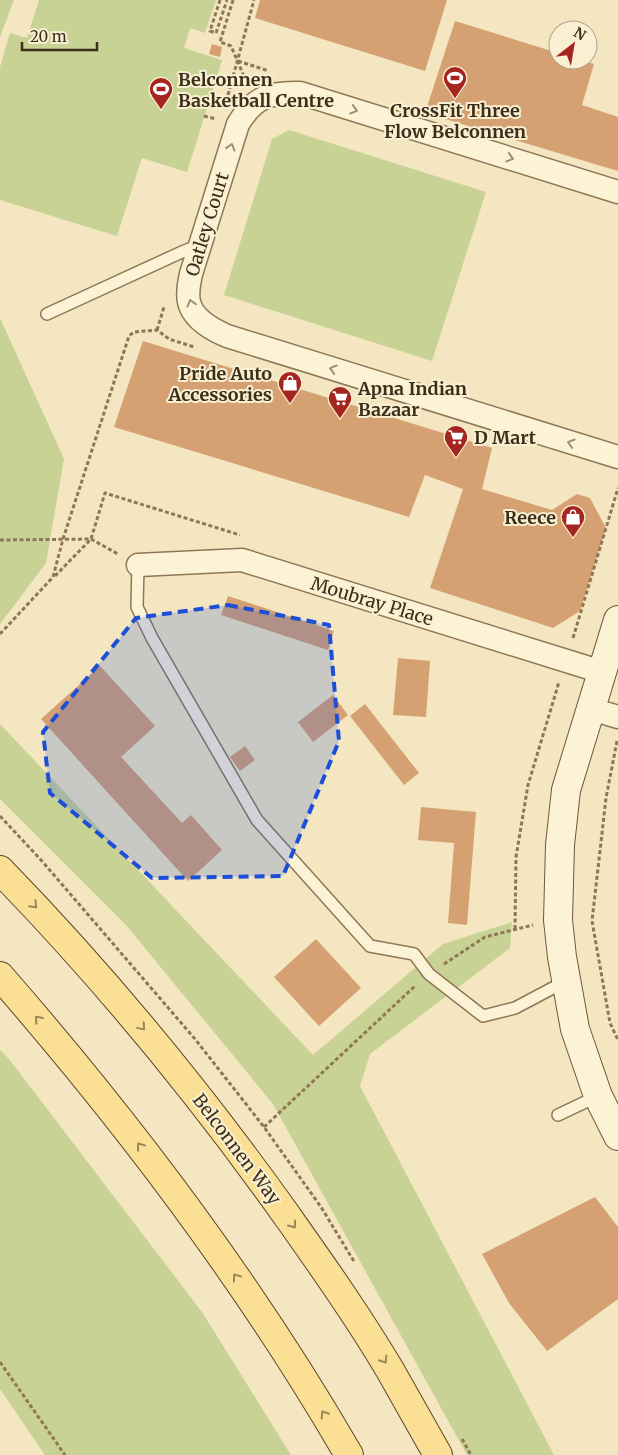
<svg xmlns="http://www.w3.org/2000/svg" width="618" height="1455" viewBox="0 0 618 1455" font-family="Merriweather,serif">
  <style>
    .green { fill: #c8d294 }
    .building { fill: #d5a173 }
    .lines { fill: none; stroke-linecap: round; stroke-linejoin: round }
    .lane-casing { stroke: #8f7756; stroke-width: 14 }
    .street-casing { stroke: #8f7756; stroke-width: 25 }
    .secondary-casing { stroke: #70583a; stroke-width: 30 }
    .primary-casing { stroke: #5c442b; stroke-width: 30 }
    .path { stroke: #8f7756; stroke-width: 3; stroke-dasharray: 4 2.5; stroke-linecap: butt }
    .lane { stroke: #fcf3d6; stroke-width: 11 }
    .street { stroke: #fcf3d6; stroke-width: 22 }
    .secondary { stroke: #fcf3d6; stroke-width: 28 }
    .primary { stroke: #fadf95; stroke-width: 28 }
    .oneway { stroke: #9c9079 }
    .oneway2 { stroke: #9c8658 }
    .marked { fill: #1d4ed8; fill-opacity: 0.2; stroke: #1d4ed8; stroke-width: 4; stroke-dasharray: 10 6; stroke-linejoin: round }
    .labels { text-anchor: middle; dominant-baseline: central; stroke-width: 4; stroke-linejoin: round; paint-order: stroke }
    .poi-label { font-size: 18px; font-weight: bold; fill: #3d2e1c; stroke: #f9f0d2; text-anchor: start }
    .street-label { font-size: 18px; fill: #3d2e1c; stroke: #f9f0d2 }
  </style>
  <rect width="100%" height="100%" fill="#f3e6c1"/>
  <g class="green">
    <path d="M0,0H14L0,37Z"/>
    <path d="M39,0H216L205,33L190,28L184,48L222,60L187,172L142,158L117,236L0,200V67L10,33L27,38Z"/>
    <path d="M289,130L486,192L432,361L224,295L272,139Z"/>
    <path d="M0,318L64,459L46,563L0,624Z"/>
    <path d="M0,724L313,1055L443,944L512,922L510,948L370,1054L360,1086L554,1455H467L273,1104L126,925L0,799Z"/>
    <path d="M0,1050L9,1059L202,1312L291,1455H45L0,1389Z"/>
  </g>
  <g class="building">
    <path d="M260,0H447L425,71L255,18Z"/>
    <path d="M455,21L558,53V60H582L594,64L582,105L618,117V171L425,113Z"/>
    <path d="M212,44L222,47L220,57L209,54Z"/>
    <path d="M143,341L492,448L482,489L552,510L577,494L590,498L606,528L580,611L553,628L430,588L463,489L425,475L409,517L114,427Z"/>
    <path d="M228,596L334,631L328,650L221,615Z"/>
    <path d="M398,658L430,661L426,717L393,715Z"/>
    <path d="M100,666L155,726L121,757L182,823L191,815L222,850L188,881L41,719Z"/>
    <path d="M333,695L348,715L313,742L298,722Z"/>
    <path d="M365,704L419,773L404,785L350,716Z"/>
    <path d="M245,746L255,760L240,771L230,757Z"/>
    <path d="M421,807L476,812L467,925L448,923L454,843L418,840Z"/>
    <path d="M316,939L361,988L319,1026L274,977Z"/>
    <path d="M595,1197L618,1227V1299L547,1351L509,1303L482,1254Z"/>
  </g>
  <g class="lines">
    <g class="lane-casing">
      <g id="lane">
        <path d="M47,314L182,252L200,245"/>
        <path d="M138,565L137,607L152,638L257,820L370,946L414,954L429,974L483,1016L515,1008L566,981"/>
        <path d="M558,1115L598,1096"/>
      </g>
    </g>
    <g class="street-casing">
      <g id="street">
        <path d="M618,192L300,93C270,92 254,97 238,124L191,274C189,283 187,293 189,302C193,319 213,330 227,336L618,457"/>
        <path d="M138,565L242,560L602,672"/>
        <path d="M591,709L618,717"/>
      </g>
    </g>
    <g class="secondary-casing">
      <path id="secondary" d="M618,620L566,790L560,845L558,920L562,957L575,1029L598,1096L618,1136"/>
    </g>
    <g class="primary-casing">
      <g id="primary">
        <path d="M0,870C104,977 198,1091 285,1213C321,1264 358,1316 390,1370C406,1398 422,1427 438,1455"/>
        <path d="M0,976C130,1125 250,1284 349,1455"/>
      </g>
    </g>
    <g class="path">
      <path d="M220,0L210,31L216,33L227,0"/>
      <path d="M233,0L220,42L231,46L246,81"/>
      <path d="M238,61L269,71"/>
      <path d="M228,95L254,0"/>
      <path d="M204,116L216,119"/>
      <path d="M157,330L164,307"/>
      <path d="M0,540L91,539L118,554"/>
      <path d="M55,576L91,539L105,493L240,535"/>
      <path d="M0,634L53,577L63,539L129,336L134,332L157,330L169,339L194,347"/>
      <path d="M573,638L618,488"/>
      <path d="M617,741L606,798L592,921L610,1023L618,1040"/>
      <path d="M0,816L41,860L195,1039L264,1127L321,1207L355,1263"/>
      <path d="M515,929L516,857L528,785L559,682"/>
      <path d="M444,964L485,937L533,925"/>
      <path d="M264,1127L415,986"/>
      <path d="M0,1362L65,1455"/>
      <path d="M462,1439L471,1455"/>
    </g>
    <use href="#lane" class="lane"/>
    <use href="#street" class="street"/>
    <use href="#secondary" class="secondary"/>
    <use href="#primary" class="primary"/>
  </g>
  <defs><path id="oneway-chevron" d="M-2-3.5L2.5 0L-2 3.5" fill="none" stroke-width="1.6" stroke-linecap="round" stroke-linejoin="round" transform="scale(1.25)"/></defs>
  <g class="oneway">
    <use href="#oneway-chevron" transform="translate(354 110) rotate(17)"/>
    <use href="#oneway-chevron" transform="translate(231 147) rotate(-73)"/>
    <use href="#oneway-chevron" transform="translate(510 158) rotate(17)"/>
    <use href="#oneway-chevron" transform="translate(191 303) rotate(-105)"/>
    <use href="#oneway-chevron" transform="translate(333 369) rotate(-163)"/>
    <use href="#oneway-chevron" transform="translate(571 443) rotate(-163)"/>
  </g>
  <g class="oneway2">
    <use href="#oneway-chevron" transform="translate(34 905) rotate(46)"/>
    <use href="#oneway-chevron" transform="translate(38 1019) rotate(-131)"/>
    <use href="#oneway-chevron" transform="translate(142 1027) rotate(50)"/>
    <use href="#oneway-chevron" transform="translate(140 1146) rotate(-127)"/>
    <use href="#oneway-chevron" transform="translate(293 1225) rotate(55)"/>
    <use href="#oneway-chevron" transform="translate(236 1277) rotate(-125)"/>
    <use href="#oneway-chevron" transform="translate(384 1360) rotate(57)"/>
    <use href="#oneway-chevron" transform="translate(324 1414) rotate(-122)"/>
  </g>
  <path class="marked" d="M228,605L329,625L339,741L283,876L152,878L50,793L43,732L136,618Z"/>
  <defs>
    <g id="stadium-pin" transform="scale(1.25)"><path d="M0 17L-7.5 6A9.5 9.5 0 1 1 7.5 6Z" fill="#a52520" stroke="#f9f0d2"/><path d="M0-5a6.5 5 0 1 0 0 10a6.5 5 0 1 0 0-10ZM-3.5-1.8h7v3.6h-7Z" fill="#fff"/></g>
    <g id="shop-pin" transform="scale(1.25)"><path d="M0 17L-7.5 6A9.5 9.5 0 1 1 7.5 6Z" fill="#a52520" stroke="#f9f0d2"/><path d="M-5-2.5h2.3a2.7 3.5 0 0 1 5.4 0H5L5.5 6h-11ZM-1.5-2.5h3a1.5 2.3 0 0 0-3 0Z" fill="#fff"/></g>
    <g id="supermarket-pin" transform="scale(1.25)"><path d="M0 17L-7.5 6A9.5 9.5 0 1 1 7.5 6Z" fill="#a52520" stroke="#f9f0d2"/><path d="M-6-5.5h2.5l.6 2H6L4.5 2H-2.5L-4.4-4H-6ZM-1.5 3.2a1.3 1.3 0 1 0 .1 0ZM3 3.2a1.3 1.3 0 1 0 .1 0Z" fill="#fff"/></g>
  </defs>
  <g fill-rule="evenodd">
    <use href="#stadium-pin" x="455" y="78"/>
    <use href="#stadium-pin" x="161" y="89"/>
    <use href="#shop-pin" x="290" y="383"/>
    <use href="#supermarket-pin" x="340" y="398"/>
    <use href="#supermarket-pin" x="456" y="437"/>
    <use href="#shop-pin" x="573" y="517"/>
  </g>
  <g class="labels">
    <g class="poi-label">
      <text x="178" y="79">Belconnen<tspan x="178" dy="21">Basketball Centre</tspan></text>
      <text x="455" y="110" text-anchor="middle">CrossFit Three<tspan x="455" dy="21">Flow Belconnen</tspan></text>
      <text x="272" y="373" text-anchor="end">Pride Auto<tspan x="272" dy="21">Accessories</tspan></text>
      <text x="358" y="388">Apna Indian<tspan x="358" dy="21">Bazaar</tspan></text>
      <text x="474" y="437">D Mart</text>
      <text x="556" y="517" text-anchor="end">Reece</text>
    </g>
    <g class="street-label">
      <text transform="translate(207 224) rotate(-73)">Oatley Court</text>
      <text transform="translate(372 601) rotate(17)">Moubray Place</text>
      <text transform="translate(237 1149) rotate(53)">Belconnen Way</text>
    </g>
  </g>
  <g transform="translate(573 45) rotate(31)"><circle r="24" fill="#f9f0d2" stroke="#aea289"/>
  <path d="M0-4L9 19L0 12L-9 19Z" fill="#a52520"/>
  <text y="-8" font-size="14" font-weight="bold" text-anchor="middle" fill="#3d2e1c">N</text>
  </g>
  <path d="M22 42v8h75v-8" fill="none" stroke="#3d2e1c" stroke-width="2.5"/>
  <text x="30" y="42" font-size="15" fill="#3d2e1c" stroke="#f9f0d2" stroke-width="4" paint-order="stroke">20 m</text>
</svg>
